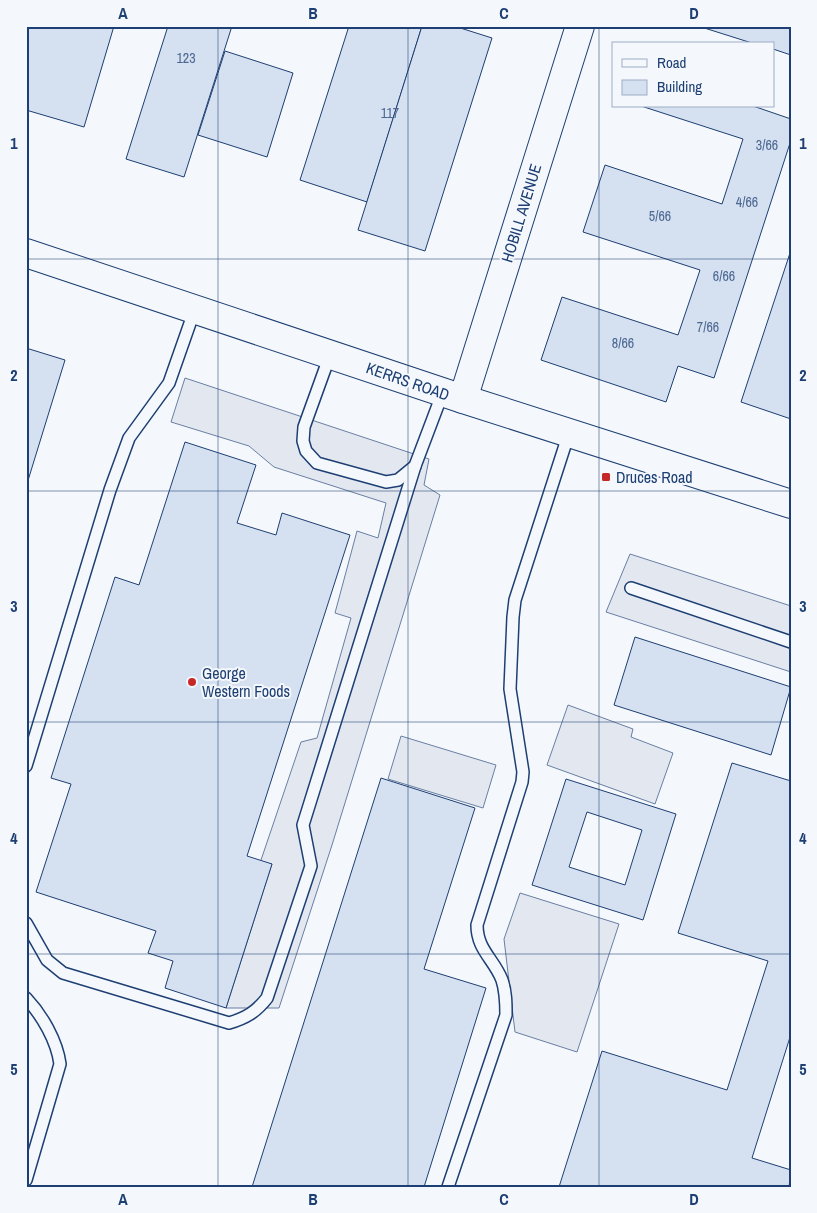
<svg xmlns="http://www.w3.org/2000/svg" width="817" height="1213" viewBox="0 0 817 1213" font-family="'Archivo Narrow',sans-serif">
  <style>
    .parking { fill: #e3e8f0; stroke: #687fa3 }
    .building { fill: #d5e0f0; stroke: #1d3f73; fill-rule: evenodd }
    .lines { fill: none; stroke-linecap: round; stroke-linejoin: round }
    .service-casing { stroke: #1d3f73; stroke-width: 14 }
    .tertiary-casing { stroke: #1d3f73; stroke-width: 30 }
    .secondary-casing { stroke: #1d3f73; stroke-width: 30 }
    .service { stroke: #f4f7fb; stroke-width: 11 }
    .tertiary { stroke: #f4f7fb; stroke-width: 28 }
    .secondary { stroke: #f4f7fb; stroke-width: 28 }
    .grid { fill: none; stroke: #1d3f73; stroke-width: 1; stroke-opacity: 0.55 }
    .poi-dot { fill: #c62828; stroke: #f4f7fb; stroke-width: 2 }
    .labels { text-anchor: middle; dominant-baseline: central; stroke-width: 4; stroke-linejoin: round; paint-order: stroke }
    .number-label { font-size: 14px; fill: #4b6792 }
    .street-label { font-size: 16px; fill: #1d3f73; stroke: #f4f7fb }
    .poi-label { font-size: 16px; fill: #1d3f73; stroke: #f4f7fb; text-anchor: start }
    .neatline { fill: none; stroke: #1d3f73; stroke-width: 2 }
    .grid-label { font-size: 16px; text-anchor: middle; font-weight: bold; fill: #1d3f73 }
  </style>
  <rect width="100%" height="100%" fill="#f4f7fb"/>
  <g class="parking">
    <path d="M185,378L429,459L424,485L440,495L332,845L279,1008H226L272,864L260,863L301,742L317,738L351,618L335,613L357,531L378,538L386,503L274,467L249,446L171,422Z"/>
    <path d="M630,554L791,606V672L606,612Z"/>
    <path d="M568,705L633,729L631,737L673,753L655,804L547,765Z"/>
    <path d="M401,736L496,765L483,808L388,779Z"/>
    <path d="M520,893L619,924L577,1052L515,1032L504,939Z"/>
  </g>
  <g class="building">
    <path d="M26,26H114L84,127L26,110Z"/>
    <path d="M168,26H232L184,177L126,159Z"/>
    <path d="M349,26H422L367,202L300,180Z"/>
    <path d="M422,26H454L492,38L425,251L358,230Z"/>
    <path d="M698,26H791V55L773,49V44H755Z"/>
    <path d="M225,51L293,73L267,157L198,135Z"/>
    <path d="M641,106H753L791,119V140L714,378L678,366L666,402L541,360L562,297L678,335L700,270L583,232L605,165L722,204L743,139Z"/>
    <path d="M791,250V419L741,402Z"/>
    <path d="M26,348L65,360L26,487Z"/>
    <path d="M185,442L256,465L237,523L276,535L282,513L350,535L247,856L272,864L226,1008L165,988L173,961L148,953L156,931L36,892L71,784L51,778L115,577L139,585Z"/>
    <path d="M635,637L791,687L771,755L614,705Z"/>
    <path d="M732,763L791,781V1034L752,1158L791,1170L789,1187H559L602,1051L727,1090L768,961L678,933Z"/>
    <path d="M381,778L475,808L424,969L486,988L424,1187H252Z"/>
    <path d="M566,779L676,814L643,920L532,885ZM587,812L642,830L625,885L569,867Z"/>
  </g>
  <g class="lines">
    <g class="service-casing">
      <g id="service">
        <path d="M330,355L304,427L303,441L306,451L317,463L386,482L398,480L415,466L443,392"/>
        <path d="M631,588L791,642"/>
        <path d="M26,766L110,490L129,438L169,383L195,309"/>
        <path d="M26,923L47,960L63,973L229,1023C246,1018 256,1012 267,998L311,866L303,825L415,466"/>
        <path d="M26,998C42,1015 57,1041 60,1064L26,1180"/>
        <path d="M448,1187L506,1015C506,1003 506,992 502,980C494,959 477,950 477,925L522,782L523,772L510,689L513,617L515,600L569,433"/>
      </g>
    </g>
    <g class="tertiary-casing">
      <path id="tertiary" d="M463,399L580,26"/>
    </g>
    <g class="secondary-casing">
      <path id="secondary" d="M26,253L463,399L791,504"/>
    </g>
    <use href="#service" class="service"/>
    <use href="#tertiary" class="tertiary"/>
    <use href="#secondary" class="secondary"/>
  </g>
  <path class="grid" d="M218,26V1187M408,26V1187M599,26V1187M26,259H791M26,491H791M26,722H791M26,954H791"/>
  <g class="poi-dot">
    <rect x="601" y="472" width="10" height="10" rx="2.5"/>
    <circle cx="192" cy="682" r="5"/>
  </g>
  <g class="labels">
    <g class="number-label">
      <text x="186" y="58">123</text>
      <text x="390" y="113">117</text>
      <text x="767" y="145">3/66</text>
      <text x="747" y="202">4/66</text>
      <text x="660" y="216">5/66</text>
      <text x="724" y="276">6/66</text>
      <text x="708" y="327">7/66</text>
      <text x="623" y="343">8/66</text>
    </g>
    <g class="street-label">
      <text transform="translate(521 213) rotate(-73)">HOBILL AVENUE</text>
      <text transform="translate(408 381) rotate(19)">KERRS ROAD</text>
    </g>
    <g class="poi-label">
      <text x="616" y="477">Druces Road</text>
      <text x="202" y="673">George<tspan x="202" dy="18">Western Foods</tspan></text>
    </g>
  </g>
  <rect width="817" height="1213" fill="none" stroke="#f4f7fb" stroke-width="55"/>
  <rect x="612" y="42" width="162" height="65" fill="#f4f7fb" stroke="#9eadc5"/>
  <rect x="622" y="59" width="25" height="8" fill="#f4f7fb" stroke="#9eadc5"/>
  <text x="657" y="68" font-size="15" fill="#1d3f73">Road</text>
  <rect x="622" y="80" width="25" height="15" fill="#d5e0f0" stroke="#9eadc5"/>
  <text x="657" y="92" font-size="15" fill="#1d3f73">Building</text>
  <rect x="28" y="28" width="762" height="1158" class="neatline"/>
  <g class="grid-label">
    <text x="123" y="19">A</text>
    <text x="313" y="19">B</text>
    <text x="504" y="19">C</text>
    <text x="694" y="19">D</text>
    <text x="14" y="149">1</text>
    <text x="803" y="149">1</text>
    <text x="14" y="381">2</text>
    <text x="803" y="381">2</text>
    <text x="14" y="612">3</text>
    <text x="803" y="612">3</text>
    <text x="14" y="844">4</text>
    <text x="803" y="844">4</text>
    <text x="14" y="1075">5</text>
    <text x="803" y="1075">5</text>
    <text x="123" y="1205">A</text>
    <text x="313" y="1205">B</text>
    <text x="504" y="1205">C</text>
    <text x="694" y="1205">D</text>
  </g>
</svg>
